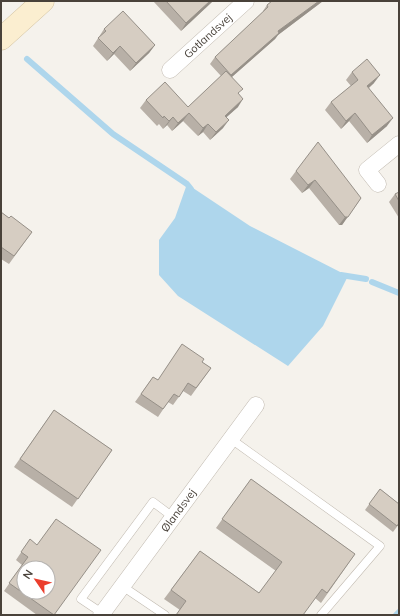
<svg xmlns="http://www.w3.org/2000/svg" width="400" height="616" viewBox="0 0 400 616" font-family="Mulish,sans-serif">
  <style>
    .water { fill: #aed6ec }
    .lines { fill: none; stroke-linecap: round; stroke-linejoin: round }
    .stream { stroke: #aed6ec; stroke-width: 6 }
    .lane-casing { stroke: #c0b9af; stroke-width: 9 }
    .street-casing { stroke: #c0b9af; stroke-width: 17 }
    .secondary-casing { stroke: #d1c19f; stroke-width: 23 }
    .lane { stroke: #fff; stroke-width: 8 }
    .street { stroke: #fff; stroke-width: 16 }
    .secondary { stroke: #fbeed0; stroke-width: 22 }
    .wall { fill: #b8b0a7 }
    .shaded-wall { fill: #969088 }
    .building { fill: #d6cdc2; stroke: #969088; fill-rule: evenodd }
    .labels { text-anchor: middle; dominant-baseline: central; stroke-width: 3.5; stroke-linejoin: round; paint-order: stroke }
    .street-label { font-size: 11px; fill: #49423a; stroke: #fff }
  </style>
  <rect width="100%" height="100%" fill="#f5f2ec"/>
  <path class="water" d="M187,184L250,226L348,276L323,326L288,366L178,296L159,275V240L175,218Z"/>
  <g class="lines">
    <g class="stream">
      <path d="M27,59L113,134L187,184L191,189"/>
      <path d="M341,275L366,279"/>
      <path d="M372,282L399,293"/>
      <path d="M396,615L399,612"/>
    </g>
    <g class="lane-casing">
      <g id="lane">
        <path d="M231,439L380,546L321,615"/>
        <path d="M122,586L165,615"/>
        <path d="M102,613L81,599L153,502L173,517"/>
      </g>
    </g>
    <g class="street-casing">
      <g id="street">
        <path id="s1" d="M170,70L246,1"/>
        <path d="M378,184L367,170L399,144"/>
        <path id="s2" d="M101,615L256,405"/>
      </g>
    </g>
    <g class="secondary-casing">
      <path id="secondary" d="M1,39L43,1"/>
    </g>
    <use href="#lane" class="lane"/>
    <use href="#street" class="street"/>
    <use href="#secondary" class="secondary"/>
  </g>
  <g class="wall">
    <path d="M153,1H213L181,31Z"/>
    <path d="M272,1H323L278,35L275,39L232,77L239,94L238,107L226,117L223,128L210,140L203,132L198,136L183,121L172,131L167,125L163,129L159,124L157,126L140,108L146,100L188,107L221,76L210,64L215,57L263,12V11L267,5Z"/>
    <path d="M104,29L155,45L149,53L130,71L114,54L107,61L93,46Z"/>
    <path d="M352,72L374,83L369,88L387,126L367,143L349,121L341,129L325,110L331,102L351,86L346,80Z"/>
    <path d="M296,171L361,198L342,225H339L309,188L302,193L290,179Z"/>
    <path d="M399,192V218L389,202L395,194Z"/>
    <path d="M1,212L9,218L32,232L9,264L1,259Z"/>
    <path d="M202,362L211,368L191,396L183,391L173,405L168,402L158,417L135,402L153,377L158,380Z"/>
    <path d="M54,410L112,450L72,507L14,467Z"/>
    <path d="M251,479L355,554L321,603L315,598L180,610L164,599L200,551L259,593L276,571L216,528Z"/>
    <path d="M380,489L399,504V524L393,532L365,510Z"/>
    <path d="M30,539L55,615H37L4,591L22,565L16,560Z"/>
  </g>
  <g class="shaded-wall">
    <path d="M210,1H213L181,31L186,23Z"/>
    <path d="M319,1H323L278,35L275,39L226,82L231,75L278,31Z"/>
    <path d="M155,45L149,53L130,71L136,63Z"/>
    <path d="M120,46L114,54L107,61L113,53Z"/>
    <path d="M380,75L374,83L361,94L367,86Z"/>
    <path d="M243,99L238,107L219,124L225,116Z"/>
    <path d="M189,113L183,121L172,131L178,123Z"/>
    <path d="M355,113L349,121L341,129L346,121Z"/>
    <path d="M173,117L167,125L163,129L169,121Z"/>
    <path d="M393,118L387,126L367,143L372,135Z"/>
    <path d="M229,120L223,128L210,140L216,132Z"/>
    <path d="M208,124L203,132L198,136L203,128Z"/>
    <path d="M315,180L309,188L302,193L308,185Z"/>
    <path d="M361,198L342,225H339L345,217Z"/>
  </g>
  <g class="building">
    <path d="M166,1H210L186,23Z"/>
    <path d="M272,1H319L278,31L279,33L231,75L215,57L268,7L267,5Z"/>
    <path d="M123,11L155,45L136,63L120,46L113,53L98,38L106,31L104,29Z"/>
    <path d="M367,59L380,75L367,86L393,118L372,135L355,113L346,121L331,102L358,80L352,72Z"/>
    <path d="M226,71L243,89L238,93L243,99L225,116L229,120L216,132L208,124L203,128L189,113L178,123L173,117L169,121L164,116L163,118L146,100L165,82L188,107Z"/>
    <path d="M318,142L361,198L348,217H345L315,180L308,185L296,171Z"/>
    <path d="M399,192V201L395,194Z"/>
    <path d="M1,212L9,218L11,216L32,232L14,256L1,247Z"/>
    <path d="M182,344L204,359L202,362L211,368L196,388L188,383L179,397L174,394L163,409L141,394L153,377L158,380Z"/>
    <path d="M54,410L112,450L78,499L20,459Z"/>
    <path d="M251,479L355,554L327,593L322,589L303,615H176L186,601L171,590L200,551L259,593L282,562L222,519Z"/>
    <path d="M380,489L399,504V523L397,526L369,504Z"/>
    <path d="M56,519L101,550L54,615L9,583L28,557L21,552L30,539L37,545ZM24,568H48V592H24Z"/>
  </g>
  <g class="labels">
    <g class="street-label">
      <text stroke="none"><textPath href="#s1" startOffset="51">Gotlandsvej</textPath></text>
      <text stroke="none"><textPath href="#s2" startOffset="130">Ølandsvej</textPath></text>
    </g>
  </g>
  <rect width="400" height="616" fill="none" stroke="#49423a" stroke-width="4"/>
  <g transform="translate(36 580) rotate(304)"><circle r="19" fill="#ffffff" stroke="#b6b3b0"/>
  <path d="M0-3L7 15L0 10L-7 15Z" fill="#eb3e2d"/>
  <text y="-6" font-size="11" font-weight="bold" text-anchor="middle" fill="#49423a">N</text>
  </g>
</svg>
